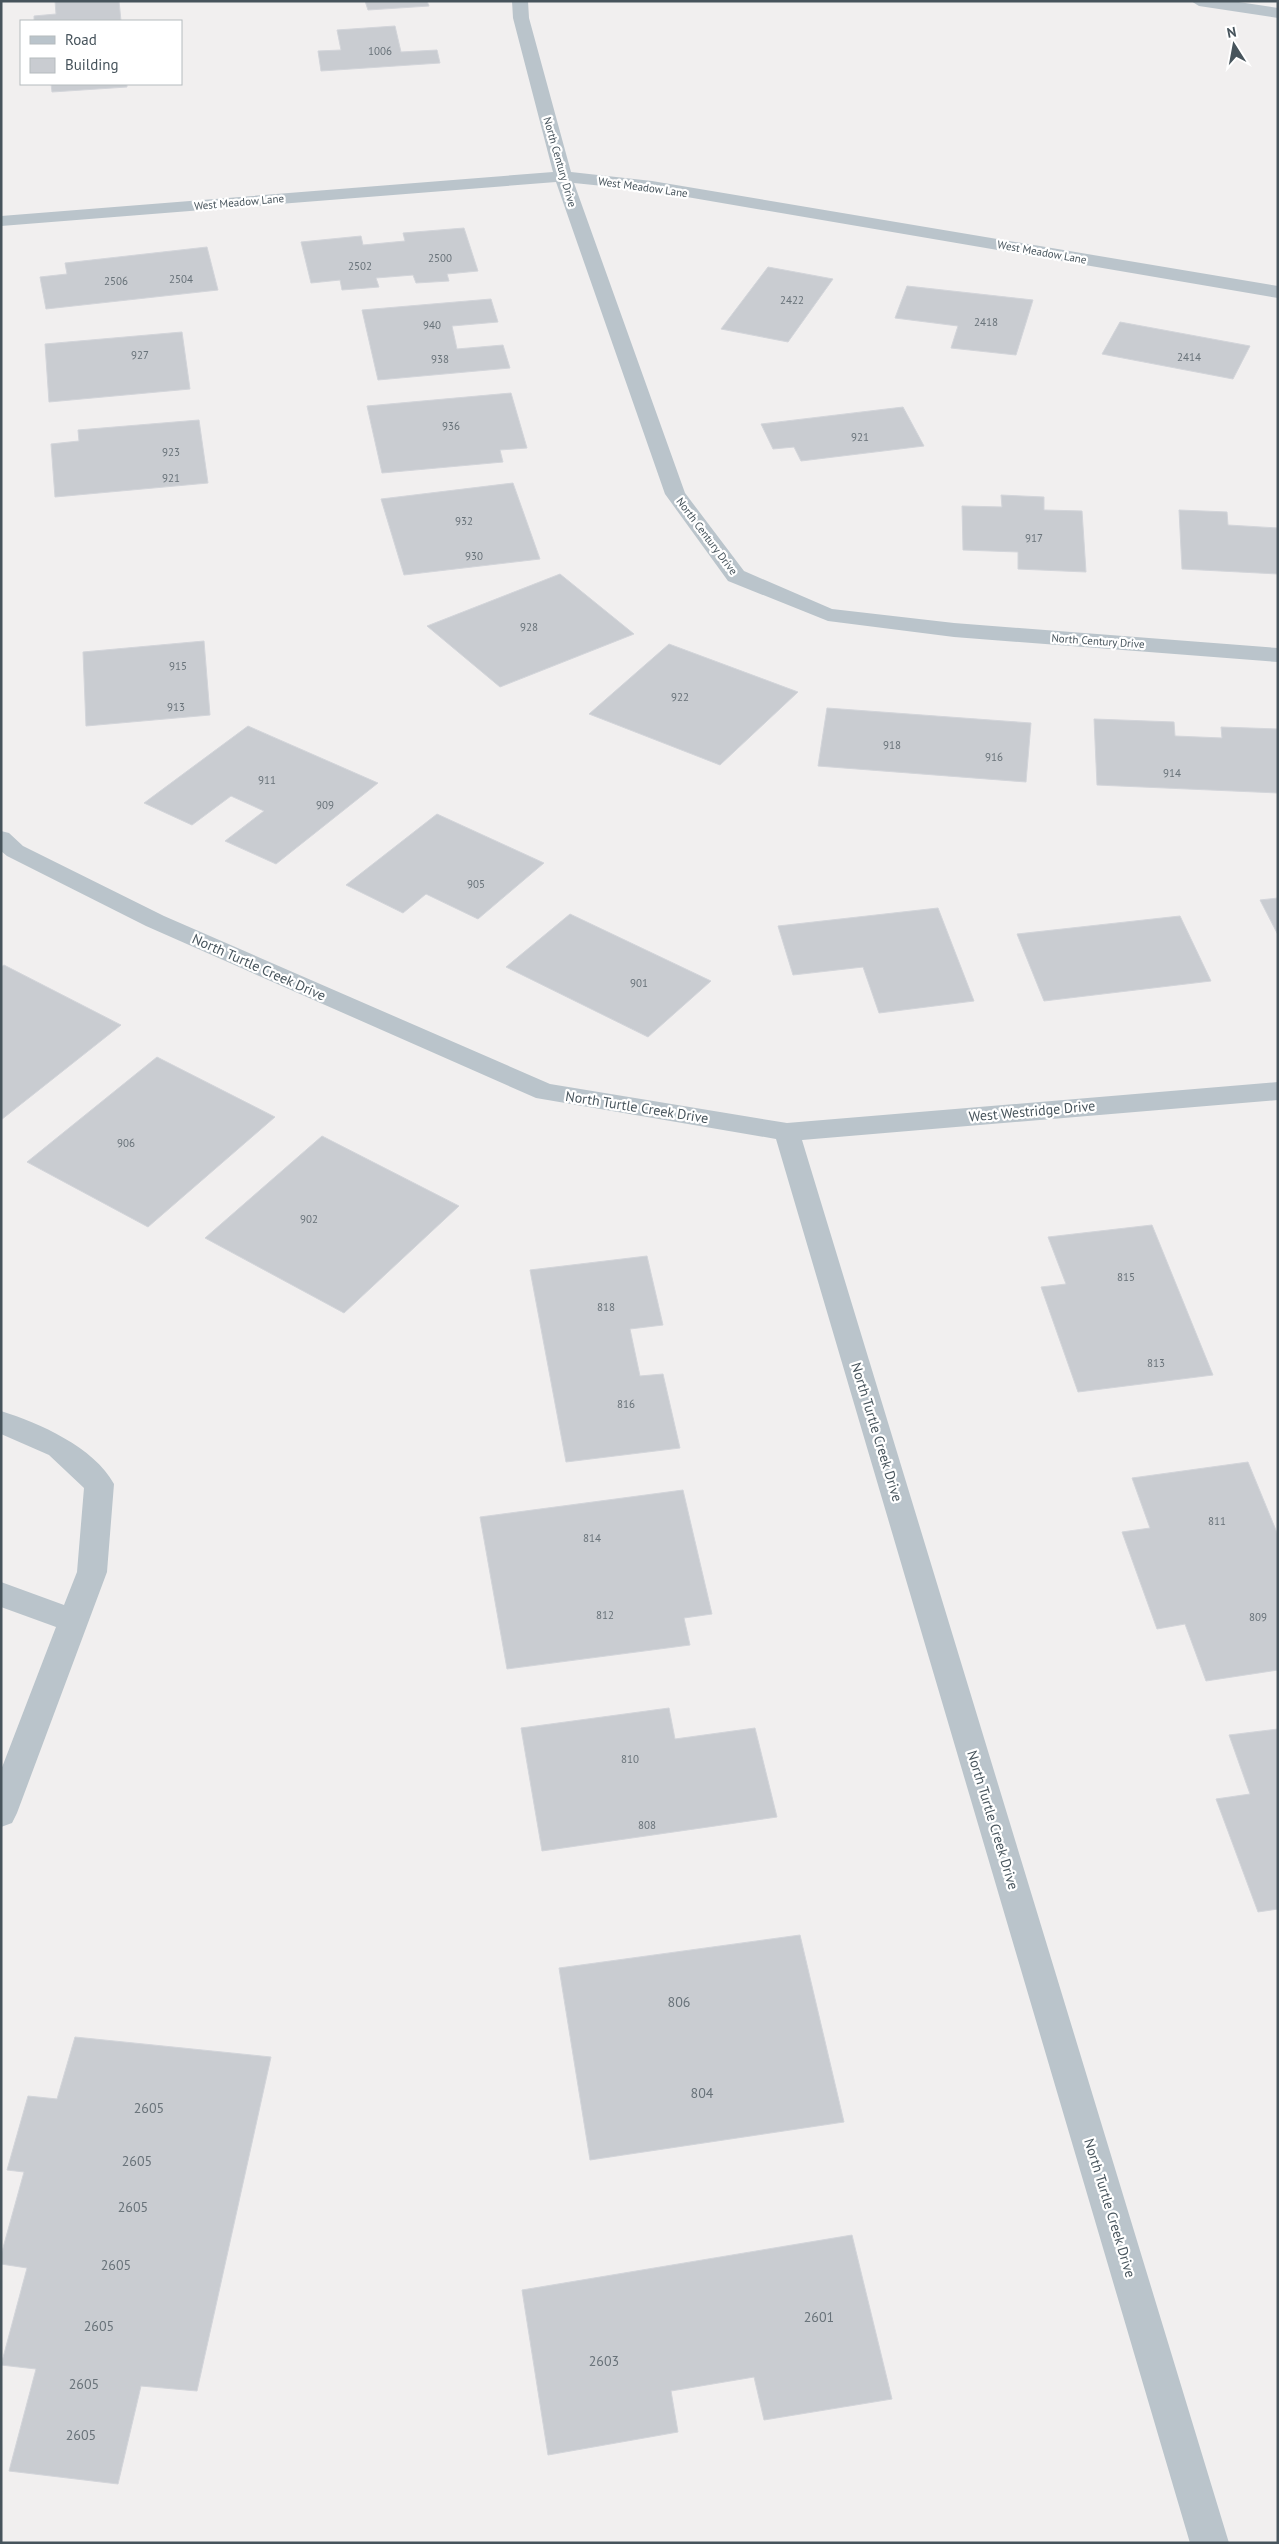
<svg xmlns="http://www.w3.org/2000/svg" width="1279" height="2544" viewBox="0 0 1279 2544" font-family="'PT Sans',sans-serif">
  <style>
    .building { fill: #c9ccd1; stroke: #d3d5da }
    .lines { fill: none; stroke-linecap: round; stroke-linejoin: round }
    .street { fill: #bac4cb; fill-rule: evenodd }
    .labels { text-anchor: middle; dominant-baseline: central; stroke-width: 4.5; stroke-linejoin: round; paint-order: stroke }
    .number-label { font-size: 11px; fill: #687279 }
    .far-street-label { font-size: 11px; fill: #47545c; stroke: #fff }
    .street-label { font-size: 14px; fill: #47545c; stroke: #fff }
    .near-number-label { font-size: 14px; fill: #687279 }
  </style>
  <rect width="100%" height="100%" fill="#f1efef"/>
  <g class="building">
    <path d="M55,1H119L121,21H34V16L56,14Z"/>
    <path d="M365,1H427L429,6L368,10Z"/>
    <path d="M395,26L401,52L437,50L440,63L321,71L318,51L341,50L337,30Z"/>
    <path d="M51,84H127V87L52,92Z"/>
    <path d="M464,228L478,271L447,274L449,281L416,283L413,275L376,278L379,287L342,290L340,280L311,283L301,242L361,236L363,245L405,241L403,233Z"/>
    <path d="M207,247L218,290L46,309L40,277L67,274L65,263Z"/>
    <path d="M768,267L833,279L788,342L721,329Z"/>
    <path d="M907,286L1033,300L1016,355L951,348L958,326L895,318Z"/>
    <path d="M491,299L498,322L452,326L457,349L503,345L510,368L378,380L362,310Z"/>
    <path d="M1120,322L1250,346L1233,379L1102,354Z"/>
    <path d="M182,332L190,389L49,402L45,344Z"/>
    <path d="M511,393L527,448L500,450L503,462L382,473L367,406Z"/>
    <path d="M903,407L924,446L801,461L794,447L773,449L761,424Z"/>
    <path d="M199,420L208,483L55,497L51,444L79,441L78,430Z"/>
    <path d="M513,483L540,559L404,575L381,499Z"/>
    <path d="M1001,495L1044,497V510L1082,511L1086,572L1018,569V552L963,550L962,506L1002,507Z"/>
    <path d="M1179,510L1227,512L1228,525L1278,528V574L1182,569Z"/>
    <path d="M560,574L634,634L500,687L427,626Z"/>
    <path d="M204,641L210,715L86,726L83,652Z"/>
    <path d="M669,644L798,692L720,765L589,714Z"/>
    <path d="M827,708L1031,723L1026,782L818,766Z"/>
    <path d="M1094,719L1174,722L1175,736L1222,738L1221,727L1278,729V793L1097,785Z"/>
    <path d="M248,726L378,783L276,864L225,841L264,811L231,796L192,825L144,803Z"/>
    <path d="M437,814L544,863L478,919L426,894L403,913L346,885Z"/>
    <path d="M1278,898V935L1260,900Z"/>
    <path d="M938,908L974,1001L879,1013L863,967L793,975L778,926Z"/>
    <path d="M570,914L711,981L648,1037L506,967Z"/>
    <path d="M1180,916L1211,981L1044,1001L1017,934Z"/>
    <path d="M4,965L121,1025L1,1120V967Z"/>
    <path d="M157,1057L275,1117L148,1227L27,1162Z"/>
    <path d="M322,1136L459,1206L344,1313L205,1238Z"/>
    <path d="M1152,1225L1213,1375L1078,1392L1041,1287L1066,1284L1048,1237Z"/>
    <path d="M647,1256L663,1325L630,1329L640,1376L663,1374L680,1448L566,1462L530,1270Z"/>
    <path d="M1248,1462L1278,1535V1670L1206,1681L1185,1624L1157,1629L1122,1532L1150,1528L1132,1478Z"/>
    <path d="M683,1490L712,1614L684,1618L690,1645L507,1669L480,1517Z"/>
    <path d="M669,1708L675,1739L755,1728L777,1817L542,1851L521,1728Z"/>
    <path d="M1278,1729V1909L1258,1912L1216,1799L1250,1794L1229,1735Z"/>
    <path d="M800,1935L844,2122L590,2160L559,1968Z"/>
    <path d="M75,2037L271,2057L197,2391L141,2386L118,2484L9,2471L36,2369L1,2365L27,2268L1,2264V2255L24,2172L7,2170L28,2096L57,2099Z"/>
    <path d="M852,2235L892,2399L764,2420L754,2377L671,2391L678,2432L548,2455L522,2290Z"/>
  </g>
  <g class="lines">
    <g class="street">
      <path d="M512,1H528L529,18L571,172L652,181L1278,286V298L652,191L574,183L685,493L744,571L832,609L954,623L1278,648V662L954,637L828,621L728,581L665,494L556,182L1,226V216L553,172L513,18Z"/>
      <path d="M1191,1H1232L1278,8V18L1199,6Z"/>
      <path d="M1,831L9,833L23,846L164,916L550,1084L787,1123L1278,1082V1100L802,1140L1229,2543H1190L776,1139L536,1098L146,926L7,856L1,851Z"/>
      <path d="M1,1411C39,1423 94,1447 114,1484L107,1572L17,1813L12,1823L1,1827V1770L56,1627L1,1607V1582L64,1605L77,1572L84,1488L49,1455L1,1434Z"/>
    </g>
  </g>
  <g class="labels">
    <g class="number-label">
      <text x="380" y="51">1006</text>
      <text x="440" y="258">2500</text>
      <text x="360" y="266">2502</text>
      <text x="181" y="279">2504</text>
      <text x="116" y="281">2506</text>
      <text x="792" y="300">2422</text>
      <text x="986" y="322">2418</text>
      <text x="432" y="325">940</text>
      <text x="140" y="355">927</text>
      <text x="1189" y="357">2414</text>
      <text x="440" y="359">938</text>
      <text x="451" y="426">936</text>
      <text x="860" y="437">921</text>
      <text x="171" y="452">923</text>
      <text x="171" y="478">921</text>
      <text x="464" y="521">932</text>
      <text x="1034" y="538">917</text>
      <text x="474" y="556">930</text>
      <text x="529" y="627">928</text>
      <text x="178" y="666">915</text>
      <text x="680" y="697">922</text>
      <text x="176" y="707">913</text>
      <text x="892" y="745">918</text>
      <text x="994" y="757">916</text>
      <text x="1172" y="773">914</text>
      <text x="267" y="780">911</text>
      <text x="325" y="805">909</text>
      <text x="476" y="884">905</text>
      <text x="639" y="983">901</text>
      <text x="126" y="1143">906</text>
      <text x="309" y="1219">902</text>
      <text x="1126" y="1277">815</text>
      <text x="606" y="1307">818</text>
      <text x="1156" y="1363">813</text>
      <text x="626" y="1404">816</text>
      <text x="1217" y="1521">811</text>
      <text x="592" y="1538">814</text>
      <text x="605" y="1615">812</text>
      <text x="1258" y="1617">809</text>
      <text x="630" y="1759">810</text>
      <text x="647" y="1825">808</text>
    </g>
    <g class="far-street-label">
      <text transform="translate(560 162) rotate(74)">North Century Drive</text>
      <text transform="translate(643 187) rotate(8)">West Meadow Lane</text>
      <text transform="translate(239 202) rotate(-5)">West Meadow Lane</text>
      <text transform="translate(1042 252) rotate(10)">West Meadow Lane</text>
      <text transform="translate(707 536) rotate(53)">North Century Drive</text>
      <text transform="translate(1098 641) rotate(4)">North Century Drive</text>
    </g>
    <g class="street-label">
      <text transform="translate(259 967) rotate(24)">North Turtle Creek Drive</text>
      <text transform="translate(637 1107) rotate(9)">North Turtle Creek Drive</text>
      <text transform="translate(1032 1111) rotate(-5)">West Westridge Drive</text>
      <text transform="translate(877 1432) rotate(73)">North Turtle Creek Drive</text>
      <text transform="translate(993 1820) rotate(73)">North Turtle Creek Drive</text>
      <text transform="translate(1110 2208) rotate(73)">North Turtle Creek Drive</text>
    </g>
    <g class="near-number-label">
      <text x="679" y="2002">806</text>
      <text x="702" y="2093">804</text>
      <text x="149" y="2108">2605</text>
      <text x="137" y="2161">2605</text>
      <text x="133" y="2207">2605</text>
      <text x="116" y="2265">2605</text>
      <text x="819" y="2317">2601</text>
      <text x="99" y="2326">2605</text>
      <text x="604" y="2361">2603</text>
      <text x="84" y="2384">2605</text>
      <text x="81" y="2435">2605</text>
    </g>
  </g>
  <rect width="1279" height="2544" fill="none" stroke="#47545c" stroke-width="5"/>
  <rect x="20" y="20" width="162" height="65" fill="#ffffff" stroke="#b5bbbe"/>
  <rect x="30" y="36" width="25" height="8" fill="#bac4cb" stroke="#b5bbbe"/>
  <text x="65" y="45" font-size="15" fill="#47545c">Road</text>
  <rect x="30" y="58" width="25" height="15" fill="#c9ccd1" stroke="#b5bbbe"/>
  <text x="65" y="70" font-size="15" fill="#47545c">Building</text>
  <g transform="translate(1234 45) rotate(349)" stroke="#ffffff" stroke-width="4" paint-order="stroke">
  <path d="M0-4L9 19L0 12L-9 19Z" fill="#47545c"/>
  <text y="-8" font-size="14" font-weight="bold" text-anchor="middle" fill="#47545c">N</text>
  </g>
</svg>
